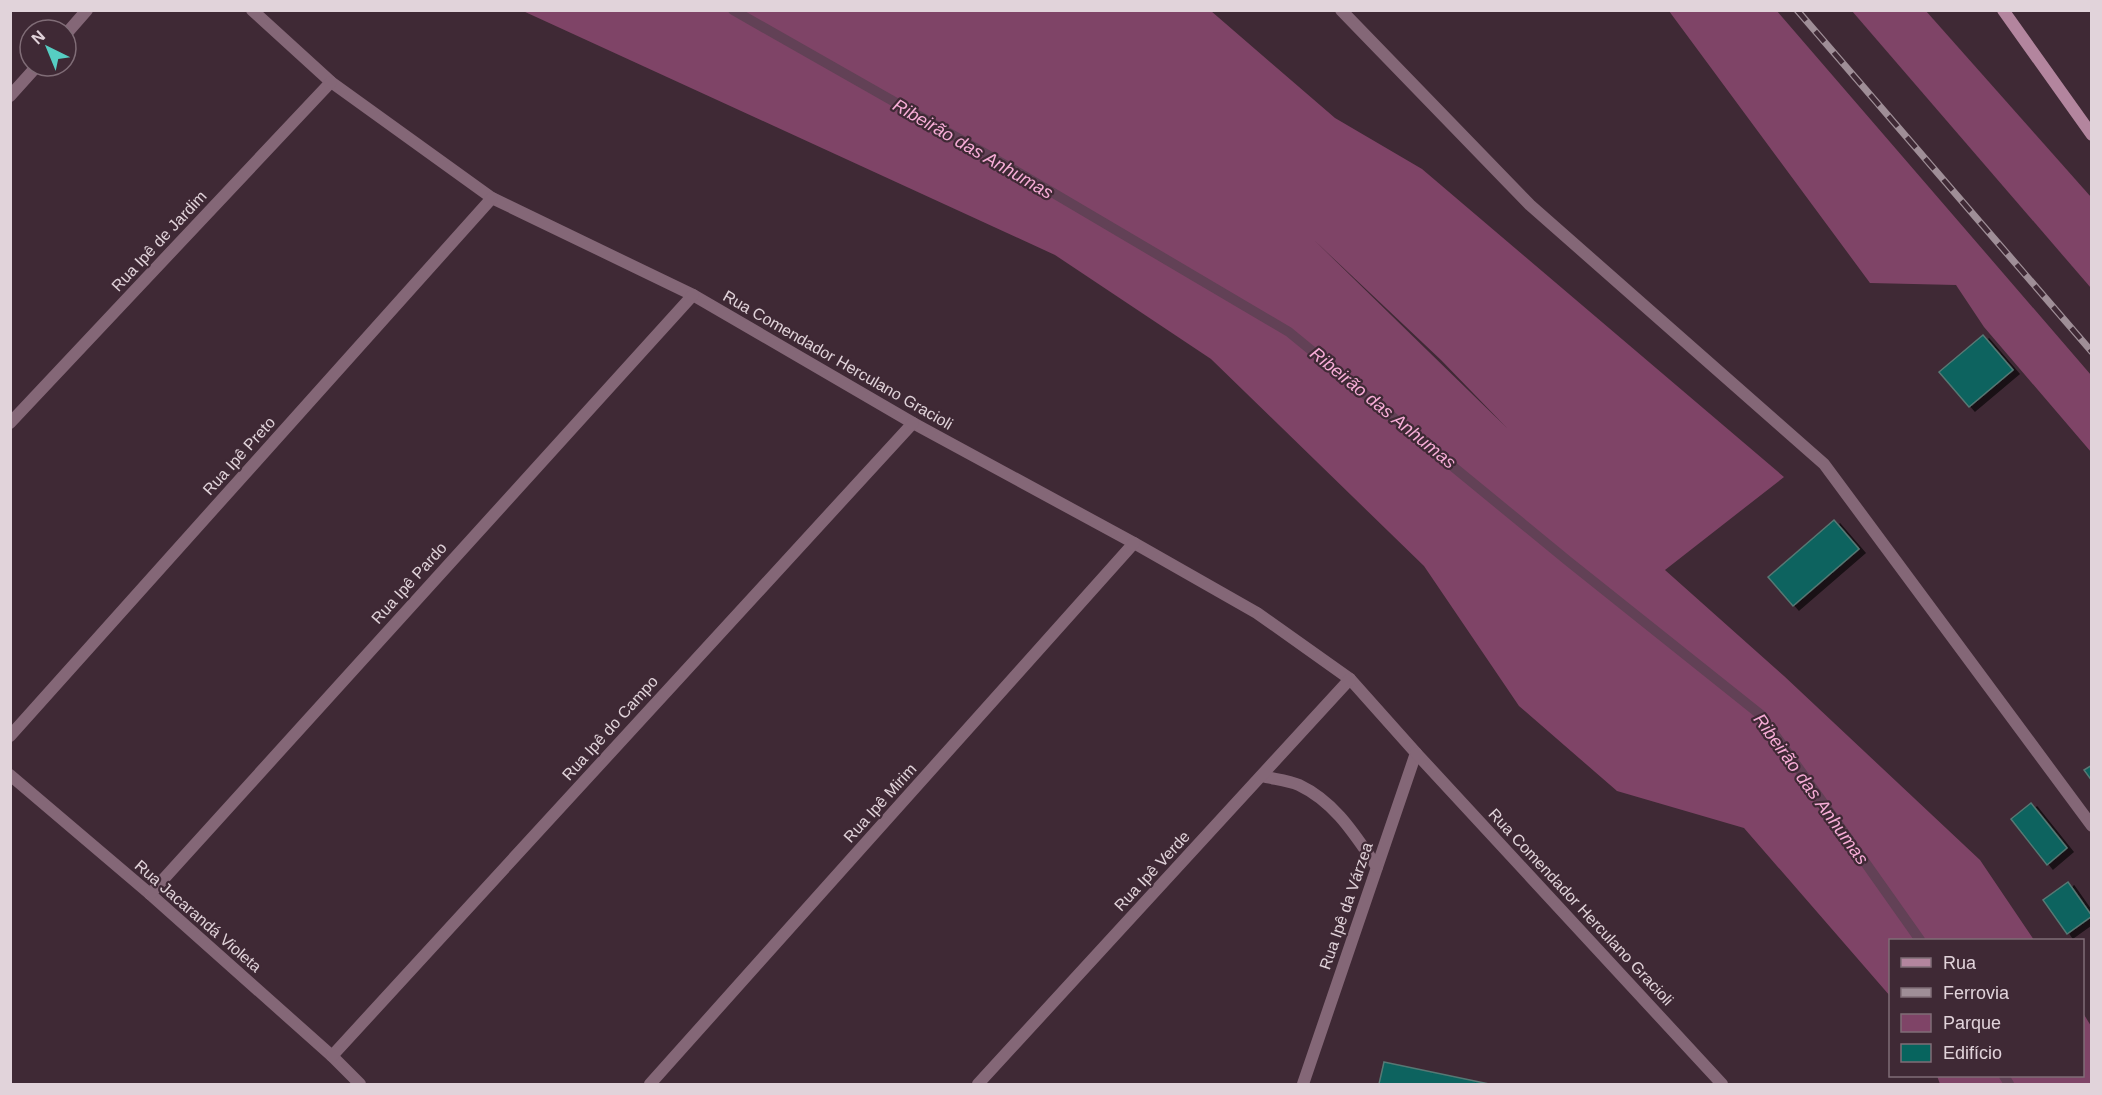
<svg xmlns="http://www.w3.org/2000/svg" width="2102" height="1095" viewBox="0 0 2102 1095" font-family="Helvetica,sans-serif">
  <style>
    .green { fill: #7f4467; fill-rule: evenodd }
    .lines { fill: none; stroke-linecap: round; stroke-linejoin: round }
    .stream { stroke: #624156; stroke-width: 10 }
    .building { fill: #07645e; stroke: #577874; stroke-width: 1.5; filter: url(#shadow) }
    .lane { stroke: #846777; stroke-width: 12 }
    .street { stroke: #846777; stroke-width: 12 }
    .secondary { stroke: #b3859e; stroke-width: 12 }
    .rail-casing { stroke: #9f8e97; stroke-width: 7 }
    .rail { stroke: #3f2935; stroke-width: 4.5; stroke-dasharray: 14; stroke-linecap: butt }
    .labels { text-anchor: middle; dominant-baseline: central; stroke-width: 4.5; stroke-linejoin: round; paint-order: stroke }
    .street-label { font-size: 16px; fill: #e1d3da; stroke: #3f2935 }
    .water-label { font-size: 18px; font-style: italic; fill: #f7add7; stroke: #3f2935 }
  </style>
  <defs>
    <filter id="shadow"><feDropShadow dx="6" dy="4" stdDeviation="0" flood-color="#0009"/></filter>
  </defs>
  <rect width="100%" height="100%" fill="#3f2935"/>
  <g class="green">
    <path d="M523,11H1211L1335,118L1422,169L1784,477L1665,570L1784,676L1980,860L2034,940H1890V996L1744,828L1617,791L1519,706L1424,566L1211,359L1055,255ZM1314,240L1441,360L1507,428Z"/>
    <path d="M1669,11H1777L2091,375V452L1984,327L1956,285L1870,283Z"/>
    <path d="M1852,11H1926L2091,197V288Z"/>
    <path d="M2083,1013L2091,1026V1084H1940L1937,1076H2082Z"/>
  </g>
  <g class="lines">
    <g class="stream">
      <path d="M733,10L1016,171L1289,332L1568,561L1761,715L1920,940"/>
      <path d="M2004,1076L2009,1084"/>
    </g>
  </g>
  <g class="building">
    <path d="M1983,335L2013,370L1969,407L1939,372Z"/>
    <path d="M1834,520L1859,549L1793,606L1768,577Z"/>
    <path d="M2092,765V781L2084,770Z"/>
    <path d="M2031,803L2067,848L2047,865L2011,819Z"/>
    <path d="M2068,882L2092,916L2067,934L2043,900Z"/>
    <path d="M1384,1062L1489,1084H1379Z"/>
  </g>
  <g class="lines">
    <path class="lane" d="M1341,10L1530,205L1824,464L2092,826"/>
    <g class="street">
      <path d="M252,10L331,82L492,198L693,295L913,423L1134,543L1257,613L1350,679L1416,753L1303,1084"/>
      <path d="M66,34L87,10"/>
      <path d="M10,96L37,66"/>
      <path d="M10,423L331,82"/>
      <path d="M10,736L492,198"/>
      <path d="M1416,753L1722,1084"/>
      <path d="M10,775L150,894L332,1056L360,1084"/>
      <path d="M1262,776C1273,779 1288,780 1299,785C1335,802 1355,835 1377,867"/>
      <path d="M150,894L693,295"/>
      <path d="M332,1056L913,423"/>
      <path d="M650,1084L1134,543"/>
      <path d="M978,1084L1350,679"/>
    </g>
    <path class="secondary" d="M2003,10L2092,135"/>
    <g class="rail-casing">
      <path id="rail" d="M1797,10L2092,352"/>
    </g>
    <use href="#rail" class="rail"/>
  </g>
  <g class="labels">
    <g class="street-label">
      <text transform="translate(159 241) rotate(-47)">Rua Ipê de Jardim</text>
      <text transform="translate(838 360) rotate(30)">Rua Comendador Herculano Gracioli</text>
      <text transform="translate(239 456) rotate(-48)">Rua Ipê Preto</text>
      <text transform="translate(409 583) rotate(-48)">Rua Ipê Pardo</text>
      <text transform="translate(610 728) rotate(-48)">Rua Ipê do Campo</text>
      <text transform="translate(880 803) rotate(-48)">Rua Ipê Mirim</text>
      <text transform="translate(1152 871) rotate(-47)">Rua Ipê Verde</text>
      <text transform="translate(1346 906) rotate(-71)">Rua Ipê da Várzea</text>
      <text transform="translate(1581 907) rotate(47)">Rua Comendador Herculano Gracioli</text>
      <text transform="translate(198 916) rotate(41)">Rua Jacarandá Violeta</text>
    </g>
    <g class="water-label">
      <text transform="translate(973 149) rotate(30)">Ribeirão das Anhumas</text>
      <text transform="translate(1383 408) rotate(39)">Ribeirão das Anhumas</text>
      <text transform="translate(1811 789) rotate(54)">Ribeirão das Anhumas</text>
    </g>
  </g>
  <rect width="2102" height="1095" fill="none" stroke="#e1d3da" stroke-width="24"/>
  <rect x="1889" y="939" width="195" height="138" fill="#3f2935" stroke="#806d77" stroke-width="1.5"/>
  <rect x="1901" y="958" width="30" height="9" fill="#b3859e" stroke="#806d77" stroke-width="1.5"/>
  <text x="1943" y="969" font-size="18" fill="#e1d3da">Rua</text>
  <rect x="1901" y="988" width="30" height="9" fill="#9f8e97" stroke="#806d77" stroke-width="1.5"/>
  <text x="1943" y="999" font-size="18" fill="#e1d3da">Ferrovia</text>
  <rect x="1901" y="1014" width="30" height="18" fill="#7f4467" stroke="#806d77" stroke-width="1.5"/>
  <text x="1943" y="1029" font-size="18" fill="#e1d3da">Parque</text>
  <rect x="1901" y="1044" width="30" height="18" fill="#07645e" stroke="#806d77" stroke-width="1.5"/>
  <text x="1943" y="1059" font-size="18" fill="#e1d3da">Edifício</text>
  <g transform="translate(48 48) rotate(317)"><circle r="28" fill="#3f2935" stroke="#806d77" stroke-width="1.5"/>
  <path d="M0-4.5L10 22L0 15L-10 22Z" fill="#56cec3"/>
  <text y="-9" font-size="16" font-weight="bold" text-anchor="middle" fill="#e1d3da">N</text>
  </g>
</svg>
